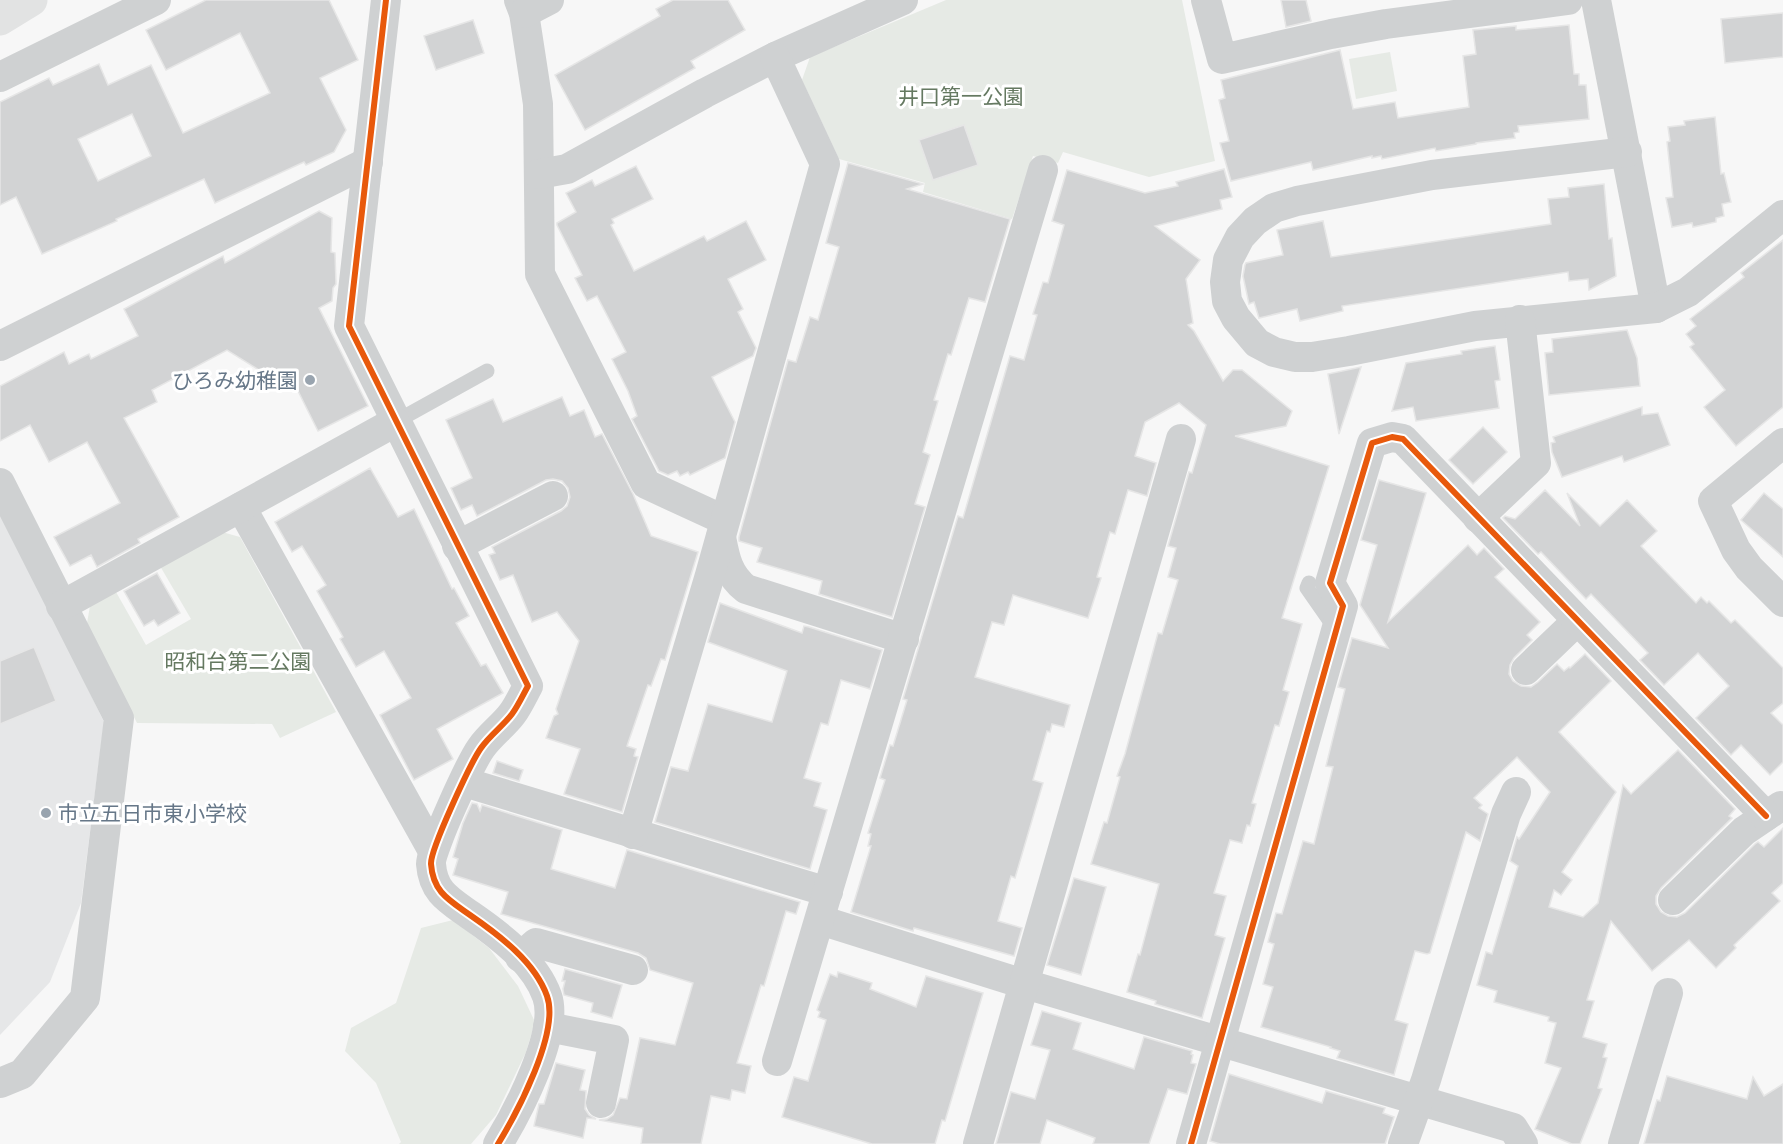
<svg xmlns="http://www.w3.org/2000/svg" width="1783" height="1144" viewBox="0 0 1783 1144" font-family="'PT Sans','Noto Sans JP',sans-serif">
  <style>
    .built { fill: #e6e7e8 }
    .green { fill: #e6eae5 }
    .building { fill: #d2d3d4; stroke: #e6e6e6; stroke-width: 1.5; fill-rule: evenodd }
    .lines { fill: none; stroke-linecap: round; stroke-linejoin: round }
    .lane { stroke: #cfd1d2; stroke-width: 15 }
    .street { stroke: #cfd1d2; stroke-width: 30 }
    .highway { stroke: #e2e3e3; stroke-width: 33 }
    .cycleway-casing { stroke: #fff; stroke-width: 10 }
    .cycleway { stroke: #e8590c; stroke-width: 6 }
    .poi-dot { fill: #99a4af; stroke: #fff; stroke-width: 2 }
    .labels { text-anchor: middle; dominant-baseline: central; stroke-width: 6; stroke-linejoin: round; paint-order: stroke }
    .park-label { font-size: 21px; fill: #657961; stroke: #fff }
    .poi-label { font-size: 21px; fill: #678; stroke: #fff; text-anchor: end }
  </style>
  <rect width="100%" height="100%" fill="#f7f7f7"/>
  <path class="built" d="M0,507L104,722L81,903L50,982L0,1035Z"/>
  <g class="green">
    <path d="M946,0H1182L1215,161L1149,177L1063,152L1058,163L1033,156L1012,219L923,192L925,183L839,159L802,80L810,57Z"/>
    <path d="M1390,52L1397,91L1356,99L1349,59Z"/>
    <path d="M222,532L240,537L336,712L280,738L272,724L137,723L87,623L90,606L116,592L146,645L191,619L160,566Z"/>
    <path d="M453,920L489,948L518,986L535,1022L526,1052L496,1115L471,1144H399L401,1142L376,1083L345,1051L351,1028L396,1003L421,928Z"/>
  </g>
  <g class="building">
    <path d="M206,0H329L358,60L320,78L346,130L334,152L306,165L304,162L215,203L204,179L116,219L117,221L42,254L16,197L0,205V102L49,78L53,85L99,64L108,85L151,65L183,133L270,93L240,33L166,70L146,30ZM132,114L151,156L98,181L78,139Z"/>
    <path d="M673,0H728L745,30L691,61L695,68L585,130L555,75L660,16L656,9Z"/>
    <path d="M1281,0H1306L1311,21L1286,27Z"/>
    <path d="M1783,13V57L1725,63L1721,19Z"/>
    <path d="M473,20L484,53L436,70L424,36Z"/>
    <path d="M1569,25L1574,74H1579V85H1586L1589,119L1518,126L1519,132L1514,133L1515,138L1476,143V144L1436,151L1435,148L1382,159L1381,156L1372,158V156L1313,170L1311,162L1231,181L1220,143L1229,141L1219,100L1225,98L1221,80L1340,50L1353,109L1395,102L1398,118L1469,107L1463,56L1476,54L1473,30L1516,26V30Z"/>
    <path d="M1715,117L1721,174L1724,173L1731,202L1722,204L1724,216L1716,218V222L1693,227L1692,223L1672,227L1666,198L1673,197L1667,142L1670,141L1668,127L1685,125L1684,121Z"/>
    <path d="M964,125L978,165L933,180L919,140Z"/>
    <path d="M848,163L923,184L907,189L1010,219L985,302L969,298L951,355L948,354L934,400L938,401L923,452L930,455L915,504L925,507L892,617L819,594L822,581L757,562L762,548L739,541V537L788,360L796,362L810,317L818,320L839,247L826,243Z"/>
    <path d="M636,166L653,199L612,219L614,223L611,225L634,271L704,236L707,241L746,221L766,260L728,279L743,309L738,312L756,348L753,356L712,377L735,422L725,458L690,475L688,472L680,476L677,471L668,475L659,471L632,419L637,416L628,391L612,359L626,352L597,296L587,301L575,278L582,275L557,225V223L576,212L566,193L592,180L595,186Z"/>
    <path d="M1224,169L1232,197L1220,200L1222,209L1155,226L1200,260L1186,279L1193,323L1188,325L1194,331L1223,381L1233,370H1242L1292,411L1286,426L1235,436L1329,466L1282,618L1302,624L1283,690L1289,692L1279,726L1275,725L1252,803L1256,804L1250,826L1247,825L1242,843L1230,840L1214,893L1226,896L1215,935L1225,938L1202,1018L1155,1004L1156,1001L1127,992L1138,954L1140,955L1159,884L1091,864L1104,822L1107,823L1120,777L1117,776L1125,754L1158,633L1162,634L1178,580L1168,577L1176,548L1168,546L1189,472L1192,473L1206,425L1179,403L1145,422L1135,456L1156,463L1147,496L1128,490L1115,534L1110,532L1097,577L1101,578L1088,618L1013,595L1004,625L992,622L975,677L1070,705L1064,727L1052,724L1050,732L1047,731L1033,780L1043,783L1015,878L1011,876L998,921L1022,928L1014,956L914,928L913,931L851,912L871,846H868L871,834L868,833L885,780L880,778L890,745L893,746L907,700L903,699L958,516L963,518L1010,356L1024,360L1037,315L1033,314L1043,282L1048,283L1064,225L1052,221L1067,170L1145,193L1178,186L1176,182Z"/>
    <path d="M1604,184L1609,239L1612,238L1616,276L1589,290L1588,279L1569,281L1568,272L1342,306L1343,311L1300,321L1297,309L1259,318L1254,302L1249,304L1243,276L1245,265L1246,263L1283,255L1277,230L1323,221L1331,257L1551,224L1548,199L1569,197L1568,188Z"/>
    <path d="M319,211L332,218L331,252L335,253L336,284L333,288L332,301L319,308L368,406L318,431L288,371L264,382L259,370L227,350L152,390L157,402L124,418L179,517L138,539L140,543L97,567L91,555L70,566L54,537L120,503L87,442L49,462L30,425L0,441V386L64,352L69,364L89,354L91,359L138,336L124,309L223,256L225,263Z"/>
    <path d="M1783,240V407L1736,446L1704,407L1725,390L1690,347L1694,344L1686,334L1696,326L1690,319L1744,277L1741,273Z"/>
    <path d="M1627,330L1637,358L1640,386L1549,395L1545,353L1553,352L1552,339Z"/>
    <path d="M1495,346L1500,380L1495,381L1499,408L1416,421L1413,407L1392,411L1406,363L1462,354L1461,351Z"/>
    <path d="M1361,367L1339,434L1328,374Z"/>
    <path d="M562,397L570,416L584,410L595,437L602,434L633,494L651,536L698,552L665,660L661,659L651,686L648,685L627,746L636,749L634,756L638,757L622,812L564,794L580,749L546,738L554,716L558,714L556,709L579,641L557,612L532,622L513,575L500,580L489,555L495,553L492,547L561,511L567,506L570,497L568,488L562,481L553,479L546,480L477,516L472,505L461,510L451,488L472,478L446,420L493,399L503,422Z"/>
    <path d="M1642,407V415L1658,413L1670,445L1624,462L1622,456L1562,477L1552,452L1551,443L1555,442L1553,437Z"/>
    <path d="M1483,427L1507,452L1473,484L1449,460Z"/>
    <path d="M370,468L398,517L414,509L452,589L454,588L469,616L456,623L481,666L486,664L503,693L437,729L453,759L414,780L380,715L411,698L384,651L356,667L340,639L343,637L317,591L326,585L302,546L292,552L275,522Z"/>
    <path d="M1379,480L1426,493L1388,622L1468,545L1477,555L1484,548L1504,569L1495,577L1540,622L1527,635L1532,640L1514,658L1510,665L1509,674L1513,681L1521,686L1531,687L1538,682L1557,664L1564,671L1569,667L1570,668L1585,654L1611,681L1559,732L1616,792L1562,872L1572,880L1561,895L1554,890L1549,907L1583,917L1598,903L1623,785L1631,794L1678,750L1735,809L1729,816L1732,818L1661,888L1656,896V904L1661,912L1668,916L1677,917L1685,913L1755,844L1758,842L1764,847L1783,828V883L1772,893L1780,901L1734,945L1736,948L1716,968L1689,940L1652,971L1611,921L1587,1000L1594,1001L1583,1037L1607,1044L1603,1057L1607,1058L1598,1088L1602,1089L1580,1144H1572L1535,1129L1561,1068L1545,1063L1556,1023L1548,1021L1549,1017L1494,1002L1497,991L1477,985L1486,952L1492,954L1518,866L1510,861L1517,837L1519,839L1550,792L1517,757L1474,798L1482,805L1479,808L1488,814L1480,841L1466,832L1430,953L1427,954L1415,951L1395,1020L1408,1024L1394,1075L1337,1058L1340,1051L1330,1048L1331,1047L1261,1027L1273,987L1263,984L1274,944L1268,942L1276,913L1282,914L1303,841L1314,844L1333,767L1326,766L1345,689L1338,687L1352,638L1388,648L1360,605L1377,545L1361,540Z"/>
    <path d="M1545,490L1580,526L1567,493L1600,526L1627,500L1657,531L1641,546L1696,603L1701,597L1707,603L1709,601L1731,623L1735,620L1783,668V703L1771,713L1783,725V762L1770,775L1741,745L1731,755L1696,718L1729,686L1698,653L1664,685L1640,660L1648,653L1591,594L1586,599L1541,552L1538,554L1503,518L1505,516L1515,519Z"/>
    <path d="M1764,493L1783,509V557L1741,520Z"/>
    <path d="M157,573L180,613L158,626L154,620L144,626L124,591Z"/>
    <path d="M720,603L802,633L804,626L809,627L882,650L870,689L841,680L828,725L821,723L804,778L821,783L814,806L827,810L810,869L655,822L671,767L688,771L708,704L772,722L787,671L708,642Z"/>
    <path d="M34,647L56,701L0,724V661Z"/>
    <path d="M497,761L523,770L519,781L493,773Z"/>
    <path d="M472,803L477,804L480,811L482,805L562,830L551,869L615,888L627,850L800,902L796,914L786,911L764,986L761,985L737,1063L751,1066L745,1093L732,1090L730,1100L711,1096L701,1144H641L643,1128L599,1120L607,1119L613,1115L620,1098L627,1099L640,1038L675,1045L693,983L650,970L646,958L638,953L501,914L508,892L453,875L458,859L453,857L463,823Z"/>
    <path d="M1074,878L1106,887L1081,975L1047,965Z"/>
    <path d="M565,969L622,985L612,1018L591,1012L593,1003L564,995L563,989L565,981H562Z"/>
    <path d="M838,972L872,983L870,989L916,1007L926,976L983,993L945,1121L942,1120L935,1144H872L782,1117L794,1077L808,1081L826,1020L818,1017L820,1012L817,1010L830,974L837,977Z"/>
    <path d="M1042,1011L1081,1023L1073,1049L1134,1069L1144,1037L1192,1051L1191,1054L1193,1055L1191,1063L1196,1064L1187,1094L1168,1089L1149,1144H1093L1095,1138L1047,1120L1040,1144H996L1011,1092L1035,1099L1050,1050L1031,1045Z"/>
    <path d="M556,1063L585,1070L580,1090L586,1091L585,1109L589,1115L596,1119L587,1118L583,1138L534,1126L539,1104H544Z"/>
    <path d="M1229,1074L1322,1103L1326,1091L1385,1108L1383,1113L1394,1117L1385,1144H1220L1210,1141Z"/>
    <path d="M1667,1076L1747,1099L1753,1077L1764,1096L1783,1084V1144H1644L1657,1100L1660,1101Z"/>
  </g>
  <g class="lines">
    <g class="lane">
      <path d="M395,422L487,371"/>
      <path d="M1309,583L1307,588L1330,621L1339,623"/>
    </g>
    <g class="street">
      <path d="M386,0L349,326L528,686C523,695 518,706 512,714C503,726 490,735 481,748C471,762 430,850 431,864C433,892 449,900 470,915C499,935 535,962 547,996C560,1032 517,1113 498,1144"/>
      <path d="M519,0L524,13L538,104L540,274L646,484L724,520"/>
      <path d="M1206,0L1222,59L1331,34L1386,24L1568,0"/>
      <path d="M1596,0L1656,308"/>
      <path d="M524,13L549,0"/>
      <path d="M0,77L156,0"/>
      <path d="M1627,152L1432,175L1297,201L1274,208L1255,221L1240,237L1228,260L1225,282L1227,301L1236,318L1257,343L1274,352L1295,357H1312L1349,351L1475,326L1656,308L1688,292L1783,215"/>
      <path d="M539,174L567,169L705,93L775,57L903,0"/>
      <path d="M0,346L368,162"/>
      <path d="M1783,443L1713,501L1736,550L1749,568L1783,602"/>
      <path d="M0,483L119,718L85,998L22,1074L0,1083"/>
      <path d="M241,507L433,851"/>
      <path d="M1478,518L1536,463L1520,320"/>
      <path d="M721,537C725,558 728,575 746,589L904,639"/>
      <path d="M457,546L553,496"/>
      <path d="M61,606L395,422"/>
      <path d="M1526,670L1577,621"/>
      <path d="M464,782L828,892"/>
      <path d="M633,834L710,575L825,164L775,57"/>
      <path d="M1673,900L1744,831L1781,806"/>
      <path d="M820,920L1008,979L1513,1128L1523,1144"/>
      <path d="M520,957L536,943L633,970"/>
      <path d="M548,1027L614,1040L601,1103"/>
      <path d="M777,1061L1043,170"/>
      <path d="M978,1144L1181,439"/>
      <path d="M1191,1144L1343,606L1330,583L1372,443L1392,437L1403,439L1766,816"/>
      <path d="M1403,1144L1426,1080L1506,814L1516,792"/>
      <path d="M1623,1144L1668,993"/>
    </g>
    <path class="highway" d="M0,19L31,0"/>
    <g class="cycleway-casing">
      <g id="cycleway">
        <path d="M386,0L349,326L528,686C523,695 518,706 512,714C503,726 490,735 481,748C471,762 430,850 431,864C433,892 449,900 470,915C499,935 535,962 547,996C560,1032 517,1113 498,1144"/>
        <path d="M1191,1144L1343,606L1330,583L1372,443L1392,437L1403,439L1766,816"/>
      </g>
    </g>
    <use href="#cycleway" class="cycleway"/>
  </g>
  <g class="poi-dot">
    <circle cx="310" cy="380" r="6"/>
    <circle cx="46" cy="813" r="6"/>
  </g>
  <g class="labels">
    <g class="park-label">
      <text x="961" y="96">井口第一公園</text>
      <text x="238" y="661">昭和台第二公園</text>
    </g>
    <g class="poi-label">
      <text x="298" y="380">ひろみ幼稚園</text>
      <text x="58" y="813" text-anchor="start">市立五日市東小学校</text>
    </g>
  </g>
</svg>
